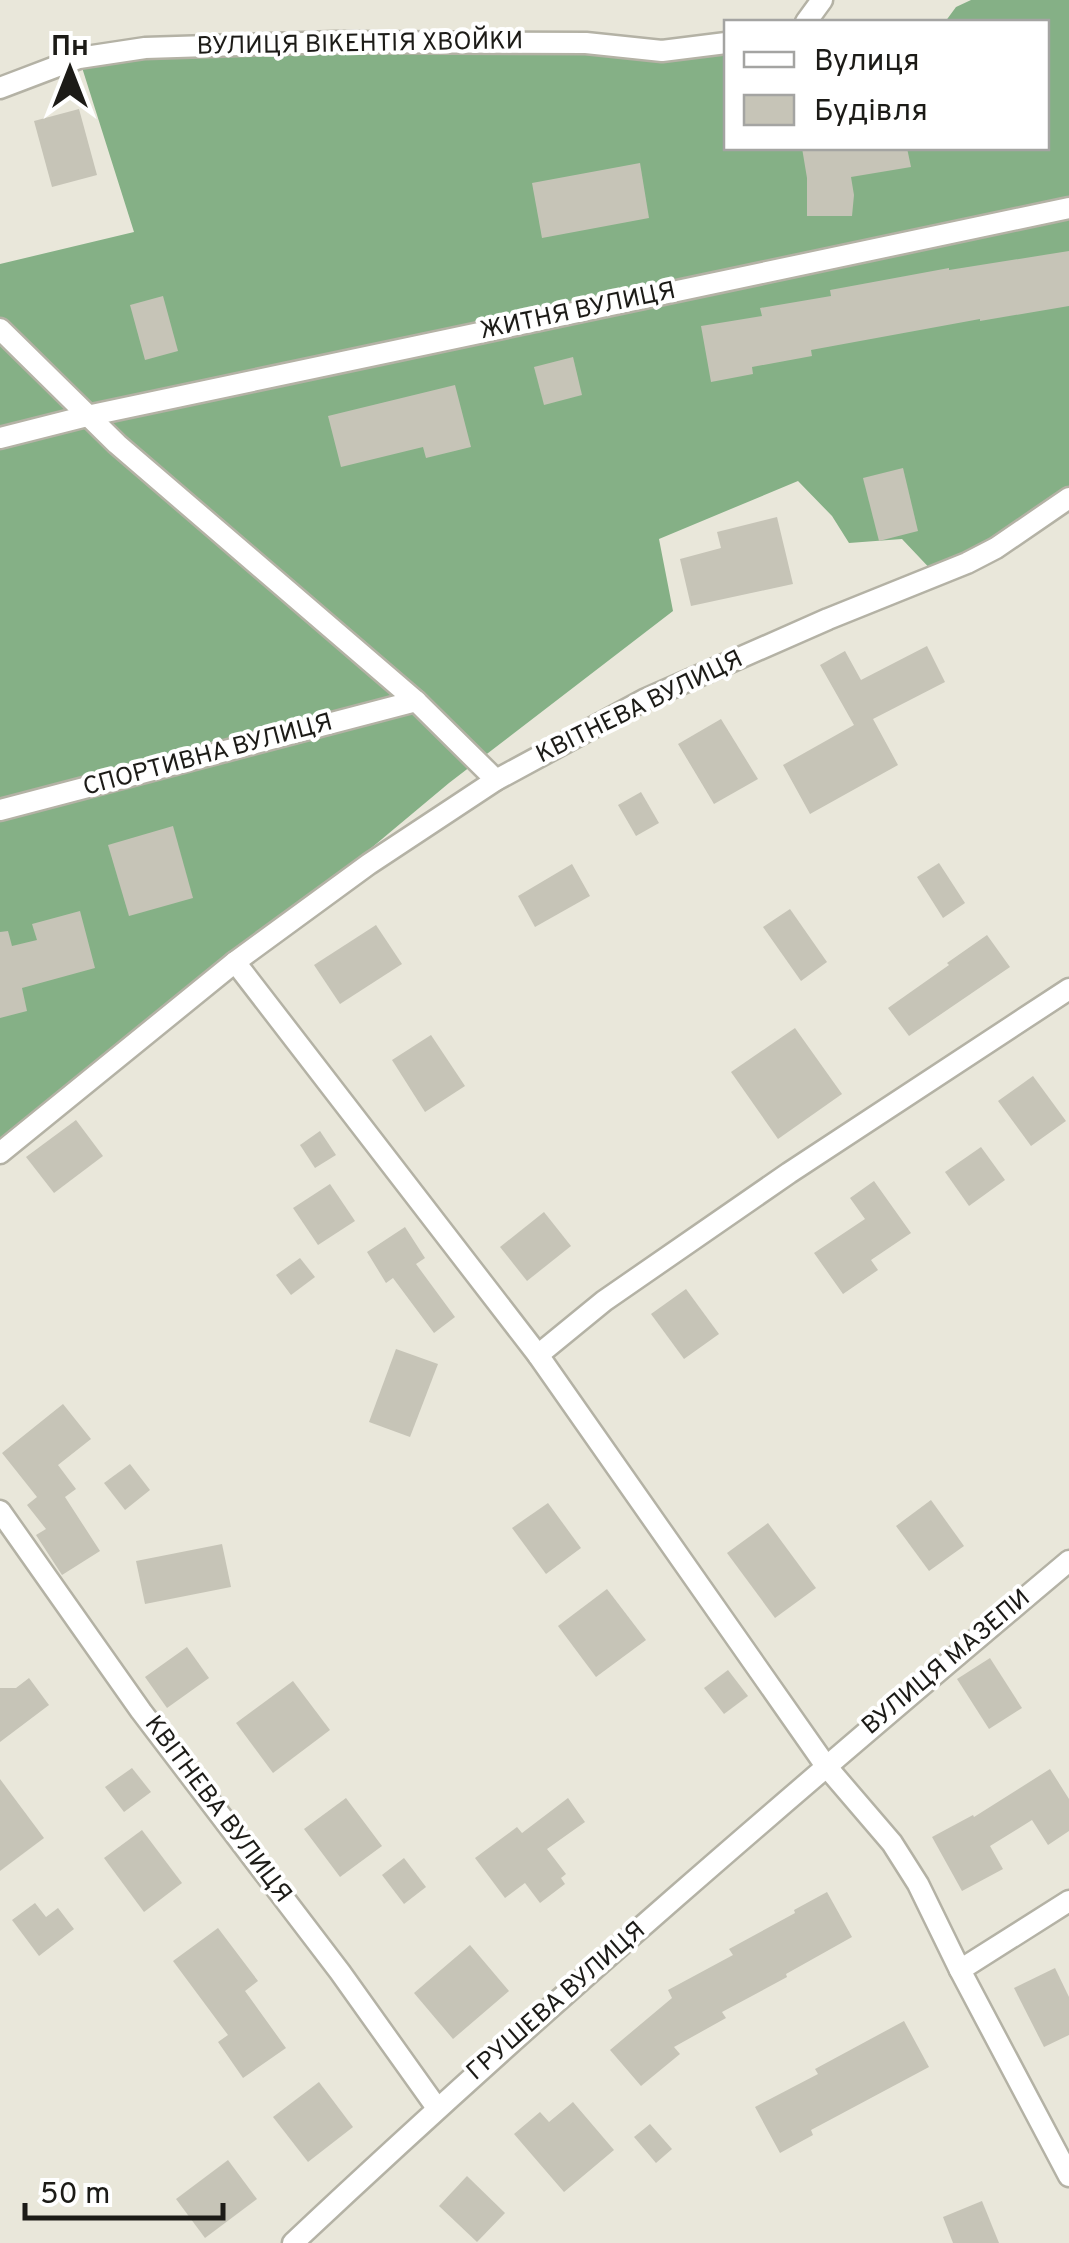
<svg xmlns="http://www.w3.org/2000/svg" width="1069" height="2243" viewBox="0 0 1069 2243" font-family="Overpass,sans-serif">
  <style>
    .forest { fill: #85b086 }
    .building { fill: #c6c4b7 }
    .lines { fill: none; stroke-linecap: round; stroke-linejoin: round }
    .minor-casing { stroke: #b4b2a5; stroke-width: 25 }
    .minor { stroke: #fff; stroke-width: 20 }
    .labels { text-anchor: middle; dominant-baseline: central; stroke-width: 8; stroke-linejoin: round; paint-order: stroke }
    .street-label { font-size: 25px; fill: #1c1b17; stroke: #fff }
  </style>
  <rect width="100%" height="100%" fill="#e9e7da"/>
  <path class="forest" d="M971,0H1069V498L937,576L902,539L849,543L832,516L798,481L659,539L673,611L449,783L235,962L0,1153V264L134,232L79,58L726,43V148H1046V22H945L956,7Z"/>
  <g class="building">
    <path d="M79,109L97,175L52,187L34,121Z"/>
    <path d="M802,148H907L911,167L851,177L854,195L852,216H807V178Z"/>
    <path d="M640,163L649,218L542,238L532,183Z"/>
    <path d="M1069,251V306L980,321V319L811,350L812,356L752,367L753,374L711,382L701,326L762,316L760,308L831,296L830,290L949,268V270Z"/>
    <path d="M163,296L178,351L145,360L130,305Z"/>
    <path d="M573,357L582,395L544,405L534,367Z"/>
    <path d="M455,385L471,447L426,458L423,447L341,467L328,416Z"/>
    <path d="M903,468L918,531L879,541L863,478Z"/>
    <path d="M777,517L793,584L691,606L680,559L721,548L717,532Z"/>
    <path d="M927,646L945,682L873,719L898,765L810,814L783,765L854,725L820,665L845,651L861,680Z"/>
    <path d="M721,719L758,779L714,804L678,744Z"/>
    <path d="M641,792L659,823L636,836L618,805Z"/>
    <path d="M173,826L193,898L129,916L108,845Z"/>
    <path d="M939,863L965,903L943,918L917,877Z"/>
    <path d="M572,864L590,896L535,927L518,896Z"/>
    <path d="M790,909L827,962L801,981L763,927Z"/>
    <path d="M80,911L95,968L22,988L27,1011L0,1018V932L8,931L12,946L37,940L32,924Z"/>
    <path d="M376,925L402,964L340,1004L314,965Z"/>
    <path d="M987,935L1010,967L909,1036L888,1008L949,965L947,963Z"/>
    <path d="M795,1028L842,1094L778,1139L731,1072Z"/>
    <path d="M431,1035L465,1086L425,1112L392,1060Z"/>
    <path d="M1033,1076L1066,1121L1031,1146L998,1101Z"/>
    <path d="M76,1120L103,1156L54,1193L26,1157Z"/>
    <path d="M320,1131L336,1155L315,1168L300,1145Z"/>
    <path d="M981,1147L1005,1180L969,1206L945,1172Z"/>
    <path d="M874,1181L911,1233L871,1260L878,1270L843,1294L814,1253L865,1219L850,1198Z"/>
    <path d="M330,1184L355,1221L318,1245L293,1208Z"/>
    <path d="M544,1212L571,1246L527,1281L500,1247Z"/>
    <path d="M405,1227L425,1258L416,1264L455,1317L434,1333L393,1278L386,1283L367,1252Z"/>
    <path d="M300,1258L315,1277L291,1295L276,1275Z"/>
    <path d="M686,1289L719,1334L684,1359L651,1314Z"/>
    <path d="M396,1349L438,1364L410,1437L369,1422Z"/>
    <path d="M63,1404L91,1439L58,1465L76,1489L65,1497L100,1551L62,1575L36,1535L46,1529L27,1505L37,1497L2,1453Z"/>
    <path d="M130,1464L150,1490L125,1510L104,1483Z"/>
    <path d="M931,1500L964,1546L929,1571L896,1526Z"/>
    <path d="M548,1503L581,1548L546,1574L512,1528Z"/>
    <path d="M768,1523L816,1588L775,1618L727,1553Z"/>
    <path d="M222,1544L231,1587L145,1604L136,1561Z"/>
    <path d="M607,1589L646,1640L596,1677L558,1626Z"/>
    <path d="M187,1647L209,1678L167,1708L145,1677Z"/>
    <path d="M990,1658L1022,1708L989,1729L957,1679Z"/>
    <path d="M728,1670L748,1696L724,1714L704,1688Z"/>
    <path d="M29,1678L49,1705L0,1742V1688H16Z"/>
    <path d="M293,1681L330,1730L273,1773L236,1723Z"/>
    <path d="M132,1768L151,1792L124,1812L105,1787Z"/>
    <path d="M1050,1769L1069,1799V1831L1048,1845L1032,1820L990,1846L1003,1869L962,1891L932,1837L973,1815L974,1817Z"/>
    <path d="M0,1779L44,1838L0,1871Z"/>
    <path d="M346,1798L382,1846L340,1877L304,1829Z"/>
    <path d="M568,1798L585,1822L547,1849L566,1874L561,1878L565,1884L540,1903L525,1883L505,1898L475,1858L517,1827L522,1833Z"/>
    <path d="M142,1830L182,1883L144,1912L104,1858Z"/>
    <path d="M404,1858L426,1887L404,1904L382,1875Z"/>
    <path d="M827,1892L852,1937L786,1974L787,1977L722,2012L726,2018L674,2047L680,2054L641,2086L610,2050L672,1998L668,1990L733,1955L729,1949L795,1913L794,1910Z"/>
    <path d="M35,1903L46,1917L58,1908L74,1929L39,1956L12,1920Z"/>
    <path d="M218,1928L258,1981L245,1991L286,2048L243,2078L218,2042L228,2035L173,1961Z"/>
    <path d="M470,1945L509,1991L453,2039L414,1993Z"/>
    <path d="M1055,1968L1069,1997V2035L1044,2047L1014,1988Z"/>
    <path d="M904,2021L929,2067L811,2130L813,2135L780,2153L755,2107L818,2074L815,2069Z"/>
    <path d="M319,2082L353,2127L308,2162L273,2117Z"/>
    <path d="M573,2102L614,2150L564,2192L514,2134L540,2112L549,2122Z"/>
    <path d="M650,2124L672,2149L656,2163L634,2137Z"/>
    <path d="M228,2160L257,2199L205,2238L176,2199Z"/>
    <path d="M467,2176L505,2213L477,2242L439,2206Z"/>
    <path d="M982,2201L999,2243H953L943,2217Z"/>
  </g>
  <g class="lines">
    <g class="minor-casing">
      <g id="minor">
        <path d="M806,22L822,0"/>
        <path d="M0,88L79,58L145,48L336,42L586,43L662,51L726,43"/>
        <path d="M0,329L117,444L416,701L496,780"/>
        <path d="M0,438L87,416L1069,208"/>
        <path d="M0,810L416,701"/>
        <path d="M235,962L538,1355L826,1766L892,1843L918,1884L960,1970L1069,2176"/>
        <path d="M0,1153L235,962L369,864L496,780L644,700L828,619L967,563L996,548L1069,498"/>
        <path d="M538,1355L604,1301L789,1173L1069,989"/>
        <path d="M0,1511L141,1711L340,1972L437,2108"/>
        <path d="M960,1970L1069,1901"/>
        <path d="M293,2243C544,2007 805,1783 1069,1561"/>
      </g>
    </g>
    <use href="#minor" class="minor"/>
  </g>
  <g class="labels">
    <g class="street-label">
      <text transform="translate(360 45) rotate(-1)">ВУЛИЦЯ ВІКЕНТІЯ ХВОЙКИ</text>
      <text transform="translate(578 312) rotate(-12)">ЖИТНЯ ВУЛИЦЯ</text>
      <text transform="translate(640 708) rotate(-26)">КВІТНЕВА ВУЛИЦЯ</text>
      <text transform="translate(208 756) rotate(-15)">СПОРТИВНА ВУЛИЦЯ</text>
      <text transform="translate(947 1663) rotate(-40)">ВУЛИЦЯ МАЗЕПИ</text>
      <text transform="translate(217 1810) rotate(53)">КВІТНЕВА ВУЛИЦЯ</text>
      <text transform="translate(557 2002) rotate(-41)">ГРУШЕВА ВУЛИЦЯ</text>
    </g>
  </g>
  <rect x="724" y="20" width="325" height="130" fill="#ffffff" stroke="#a4a4a2" stroke-width="2.5"/>
  <rect x="744" y="52" width="50" height="15" fill="#ffffff" stroke="#a4a4a2" stroke-width="2.5"/>
  <text x="814" y="70" font-size="30" fill="#1c1b17">Вулиця</text>
  <rect x="744" y="95" width="50" height="30" fill="#c6c4b7" stroke="#a4a4a2" stroke-width="2.5"/>
  <text x="814" y="120" font-size="30" fill="#1c1b17">Будівля</text>
  <g transform="translate(70 70)" stroke="#ffffff" stroke-width="8" paint-order="stroke">
  <path d="M0-8L18 38L0 25L-18 38Z" fill="#1c1b17"/>
  <text y="-15" font-size="28" font-weight="bold" text-anchor="middle" fill="#1c1b17">Пн</text>
  </g>
  <path d="M25 2203v15h198v-15" fill="none" stroke="#1c1b17" stroke-width="5"/>
  <text x="40" y="2203" font-size="30" fill="#1c1b17" stroke="#ffffff" stroke-width="8" paint-order="stroke">50 m</text>
</svg>
